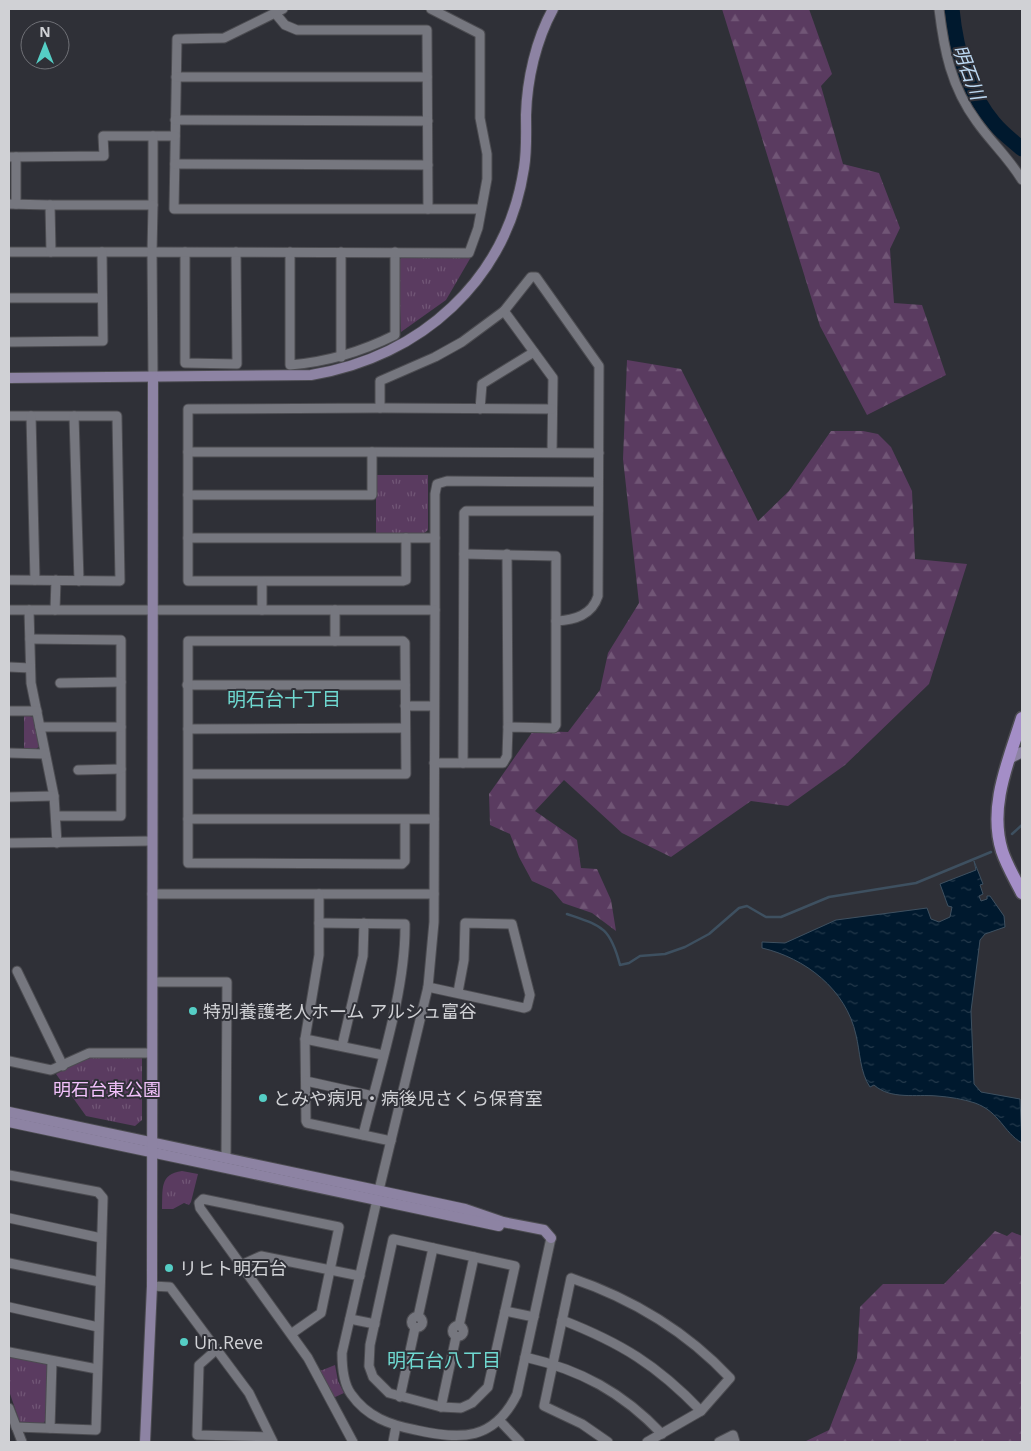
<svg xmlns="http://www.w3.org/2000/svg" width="1031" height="1451" viewBox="0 0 1031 1451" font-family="'Open Sans','Noto Sans JP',sans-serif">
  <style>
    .forest { fill: url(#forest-firs) }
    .park { fill: url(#park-tufts) }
    .water { fill: url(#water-ripples); stroke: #3e5060 }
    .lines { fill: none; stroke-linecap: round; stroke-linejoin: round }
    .stream { stroke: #3e5060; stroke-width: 2.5 }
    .river { stroke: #00192e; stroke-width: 15 }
    .street-casing { stroke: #4c4c51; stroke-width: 11 }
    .secondary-casing { stroke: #4c4c51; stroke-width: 12 }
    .primary-casing { stroke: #4c4c51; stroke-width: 15 }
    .street { stroke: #76777f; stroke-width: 9 }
    .secondary { stroke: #8d83a3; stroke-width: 10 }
    .primary { stroke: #a48ec7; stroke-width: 12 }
    .poi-dot { fill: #55cec5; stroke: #2f3037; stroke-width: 2 }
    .labels { text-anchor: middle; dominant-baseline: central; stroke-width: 4; stroke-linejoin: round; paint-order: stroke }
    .poi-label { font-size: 18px; fill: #d0d1d5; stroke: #2f3037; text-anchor: start }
    .park-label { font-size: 18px; fill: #f2c1fb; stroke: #2f3037 }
    .water-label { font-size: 19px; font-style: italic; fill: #bbd7f1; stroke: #2f3037 }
    .neighbourhood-label { font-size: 19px; fill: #6fd9d1; stroke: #2f3037 }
  </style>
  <defs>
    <pattern id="forest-firs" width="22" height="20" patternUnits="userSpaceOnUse" patternTransform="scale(1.25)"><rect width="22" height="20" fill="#5a3b60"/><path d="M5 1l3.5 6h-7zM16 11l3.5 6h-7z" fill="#715676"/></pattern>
    <pattern id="park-tufts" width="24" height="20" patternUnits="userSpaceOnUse" patternTransform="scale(1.25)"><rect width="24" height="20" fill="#5a3b60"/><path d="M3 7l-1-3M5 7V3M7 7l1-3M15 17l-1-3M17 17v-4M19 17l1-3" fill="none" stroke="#715676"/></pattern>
    <pattern id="water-ripples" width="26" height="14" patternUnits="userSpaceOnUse" patternTransform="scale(1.25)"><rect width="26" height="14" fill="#00192e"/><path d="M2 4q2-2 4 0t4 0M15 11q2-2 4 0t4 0" fill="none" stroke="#24394b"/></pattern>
  </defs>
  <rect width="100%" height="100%" fill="#2f3037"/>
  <g class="forest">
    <path d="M722,9H809L832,74L821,86L843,164L879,173L900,228L890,249L894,303L922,305L946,375L867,415L820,326Z"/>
    <path d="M627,360L681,369L758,521L789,491L831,431H863L878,434L891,447L912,491L915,559L967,564L929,684L845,765L788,806L751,801L671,857L622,833L564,780L535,811L577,840L581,868L597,869L611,900L616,931L592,913L563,903L552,890L532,881L519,857L510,834L490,825L489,794L533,731L568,732L600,690L608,653L639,603L623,459Z"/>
    <path d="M995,1231L1007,1236L1012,1232L1022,1236V1442H804L829,1430L857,1358L860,1307L883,1284H944Z"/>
  </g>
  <g class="park">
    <path d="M403,256L471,257L446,300L401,332L398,261Z"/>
    <path d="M376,475H428V530L423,534H376Z"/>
    <path d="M24,715L34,717L41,745L36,749L24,750Z"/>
    <path d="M89,1057H142V1120L135,1126L86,1116L56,1074Z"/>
    <path d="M182,1171L198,1174L191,1202L189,1205L184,1203L173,1209H162C163,1190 159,1174 182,1171Z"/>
    <path d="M9,1354L42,1361L48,1365L47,1418L43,1424L20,1423L9,1391Z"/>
    <path d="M335,1365L338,1381L344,1393L333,1398L320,1371Z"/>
  </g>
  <path class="water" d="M974,861L983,884L980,885L983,894L979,896L981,901L987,899V896H990L1004,916L1005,927L985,934L980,940L971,1011L974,1084L981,1092L1020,1099L1022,1143C1003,1132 1000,1112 975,1103C963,1099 950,1097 937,1096C916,1094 891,1100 874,1085L870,1087C860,1073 860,1051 856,1035C846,989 805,958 762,948V942L785,943L836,920L927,908L931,919L939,922L950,917L952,907L948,906L940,884L976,870Z"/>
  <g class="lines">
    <g class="stream">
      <path d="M1012,834L1022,825"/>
      <path d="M567,914C602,926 610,927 620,965L629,963L640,956L665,954L685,947L709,934L739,908L747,906L766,917H781L829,897L916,883L991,852"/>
    </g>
    <path class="river" d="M952,9C956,50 967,91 994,123C1002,133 1013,141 1022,149"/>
    <g class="street-casing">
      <g id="street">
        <path d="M283,9L224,38L177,39L174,209H481"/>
        <path d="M939,9C944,50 951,87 977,122C991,142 1009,158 1022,180"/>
        <path d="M275,13L285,25L297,30H427L428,209"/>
        <path d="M176,77H427"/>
        <path d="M175,120L428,121"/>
        <path d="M153,136H175"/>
        <path d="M9,157L104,156L103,136H153V205H50"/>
        <path d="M16,157V204"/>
        <path d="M175,164L428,165"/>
        <path d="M9,204L50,205L51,252H9"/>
        <path d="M51,252H152L153,205"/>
        <path d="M185,252V363L237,364L236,252"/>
        <path d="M290,252V365C328,362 361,352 395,335V252"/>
        <path d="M341,252V357"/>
        <path d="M9,298H102"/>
        <path d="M504,311L553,378L552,452"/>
        <path d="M9,342L103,341L102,252"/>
        <path d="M153,377L152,252L469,253L478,228L487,179V154L480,118V34L431,9"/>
        <path d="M380,408L552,409"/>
        <path d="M480,409L482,384L534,352"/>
        <path d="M9,416H117L120,581L9,580"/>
        <path d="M31,416L35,580"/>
        <path d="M74,416L79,581"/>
        <path d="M372,452L599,453"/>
        <path d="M188,495H372V452H188"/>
        <path d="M188,538H435"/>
        <path d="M406,538V580L403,581H188V409L380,408V381L435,357L462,342L504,311L531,277H536L599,366L598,596C592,615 575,620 556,621"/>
        <path d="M507,554L508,727"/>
        <path d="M262,582V610"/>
        <path d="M9,610H435V494L437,484L447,481L598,482"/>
        <path d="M29,610L31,683L54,796L57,843"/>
        <path d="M55,610L56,580"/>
        <path d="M335,610V641"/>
        <path d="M30,639L121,640V816H56"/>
        <path d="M9,667L30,668"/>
        <path d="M60,683L121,682"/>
        <path d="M187,685H405"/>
        <path d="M405,706H434"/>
        <path d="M9,711H37"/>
        <path d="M40,727H121"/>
        <path d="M188,729L405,728"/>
        <path d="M9,753L45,754"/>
        <path d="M434,763H503L507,756L508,727L554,728L556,725V556L464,554"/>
        <path d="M463,763L464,513L466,511H598"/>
        <path d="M78,770L121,769"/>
        <path d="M188,774H406L405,643L403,641H188V863L402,864L405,861V820"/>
        <path d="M9,797L54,796"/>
        <path d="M188,819H434"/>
        <path d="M9,843L152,841"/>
        <path d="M152,894H434"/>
        <path d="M319,894V955L305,1039L306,1121L307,1123L391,1141"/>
        <path d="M319,923L405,924C406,990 379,1070 363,1135"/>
        <path d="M17,971L63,1066"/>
        <path d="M153,982H227L226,1158"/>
        <path d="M428,987L524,1008L527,1007L530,995L512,924L465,923L464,960L458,992"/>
        <path d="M305,1039L383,1055"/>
        <path d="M342,1046L363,956L364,923"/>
        <path d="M9,1061L51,1070L89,1053H152"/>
        <path d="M306,1081L373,1096"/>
        <path d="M9,1175L98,1192L103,1198L96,1430L16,1427"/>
        <path d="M379,1190L428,987L434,922L435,610"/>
        <path d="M377,1200L342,1353C342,1367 343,1383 351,1394C367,1417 390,1425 416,1430C461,1440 494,1441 517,1394L551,1238"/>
        <path d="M9,1218L101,1238"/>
        <path d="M393,1239L515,1266L488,1387L472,1403L461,1408L441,1407L389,1393L373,1377L369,1366L370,1345Z"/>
        <path d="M9,1263L100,1282"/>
        <path d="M241,1265L261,1256L360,1276"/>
        <path d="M152,1286L170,1287L249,1393L273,1442"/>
        <path d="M9,1307L98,1327"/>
        <path d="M505,1311L534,1317"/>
        <circle cx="417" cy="1322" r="5.5"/>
        <path d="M418,1317L433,1248"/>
        <path d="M350,1319L375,1324"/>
        <path d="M562,1320C621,1343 657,1365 701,1411"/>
        <circle cx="458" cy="1331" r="5.5"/>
        <path d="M459,1326L474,1257"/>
        <path d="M291,1334L321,1313L339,1227L203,1199L199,1203L200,1208L308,1358L353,1442"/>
        <path d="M216,1350L199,1365L197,1435L270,1437"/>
        <path d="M9,1352L97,1369"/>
        <path d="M525,1357C581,1370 622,1392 662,1434"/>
        <path d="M400,1397L415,1328"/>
        <path d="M441,1407L456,1337"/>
        <path d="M9,1408L22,1442"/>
        <path d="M499,1420L520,1442"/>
        <path d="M50,1428L52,1361"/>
        <path d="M393,1442L396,1426"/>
        <path d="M608,1442L582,1424L544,1406L571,1278C633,1299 685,1330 730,1378L701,1411L647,1442"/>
        <path d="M719,1442L733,1435L735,1442"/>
      </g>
    </g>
    <g class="secondary-casing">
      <g id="secondary">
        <path d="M9,378L311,375C421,357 507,280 524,168C527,150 526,132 526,115C527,79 536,40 553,9"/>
        <path d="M1009,759L1022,752"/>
        <path d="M9,1112L423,1200L465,1209L503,1222L544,1230L551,1238"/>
        <path d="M9,1122L499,1226"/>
        <path d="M145,1442L152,1286L153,377"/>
      </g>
    </g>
    <g class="primary-casing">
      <path id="primary" d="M1022,718C1009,760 988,806 1002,851C1007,866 1015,879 1022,893"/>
    </g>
    <use href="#street" class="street"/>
    <use href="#secondary" class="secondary"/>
    <use href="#primary" class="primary"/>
  </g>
  <g class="poi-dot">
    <circle cx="193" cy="1011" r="5"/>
    <circle cx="263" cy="1098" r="5"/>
    <circle cx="169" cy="1268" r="5"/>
    <circle cx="184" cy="1342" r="5"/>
  </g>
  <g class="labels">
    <g class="poi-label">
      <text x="203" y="1011">特別養護老人ホーム アルシュ富谷</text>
      <text x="273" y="1098">とみや病児・病後児さくら保育室</text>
      <text x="179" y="1268">リヒト明石台</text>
      <text x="194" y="1342">Un.Reve</text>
    </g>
    <g class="park-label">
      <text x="107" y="1089">明石台東公園</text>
    </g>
    <g class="water-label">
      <text transform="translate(969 72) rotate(69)">明石川</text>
    </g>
    <g class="neighbourhood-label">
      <text x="284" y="699">明石台十丁目</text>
      <text x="444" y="1360">明石台八丁目</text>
    </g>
  </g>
  <rect width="1031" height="1451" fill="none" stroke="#d0d1d5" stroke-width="20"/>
  <g transform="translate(45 45)"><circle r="24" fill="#2f3037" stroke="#6f7076"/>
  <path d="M0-4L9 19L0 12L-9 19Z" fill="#55cec5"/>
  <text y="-8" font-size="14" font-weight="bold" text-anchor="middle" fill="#d0d1d5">N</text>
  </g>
</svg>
